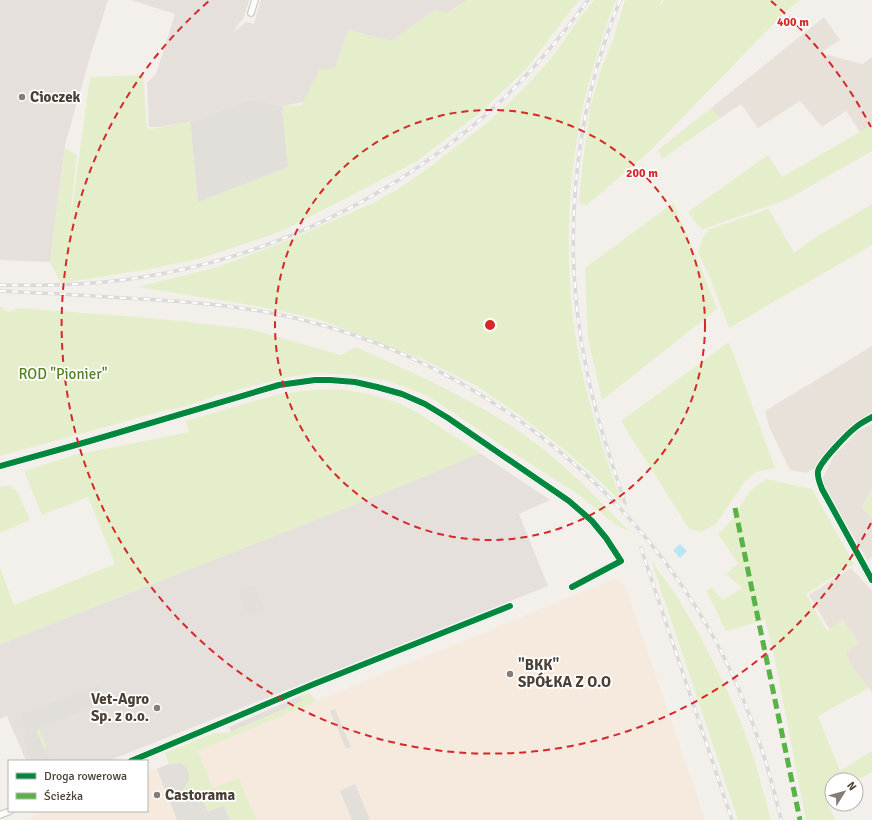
<svg xmlns="http://www.w3.org/2000/svg" width="872" height="820" viewBox="0 0 872 820" font-family="Signika,sans-serif">
  <style>
    .residential { fill: #e7e1d9 }
    .commercial { fill: #f6e9de }
    .industrial { fill: #e5e0db }
    .green { fill: #e5eeca }
    .parking { fill: #e2dfdb }
    .water { fill: #b9e5f4 }
    .lines { fill: none; stroke-linecap: round; stroke-linejoin: round }
    .minor-casing { stroke: #cfccc8; stroke-width: 8 }
    .minor { stroke: #fdfdfc; stroke-width: 5.5 }
    .rail-casing { stroke: #dadad9; stroke-width: 3.5 }
    .rail { stroke: #fff; stroke-width: 2; stroke-dasharray: 6; stroke-linecap: butt }
    .quiet { stroke: #57b346; stroke-width: 5; stroke-dasharray: 10 5; stroke-linecap: butt }
    .cycleway-casing { stroke: #fff; stroke-width: 8 }
    .cycleway { stroke: #00873e; stroke-width: 6 }
    .ring { fill: none; stroke: #d62828; stroke-width: 2; stroke-dasharray: 7 5 }
    .poi-dot { fill: #857e76; stroke: #fff; stroke-width: 1.5 }
    .labels { text-anchor: middle; dominant-baseline: central; stroke-width: 3.5; stroke-linejoin: round; paint-order: stroke }
    .poi-label { font-size: 15px; font-weight: bold; fill: #4a4036; stroke: #fff; text-anchor: start }
    .park-label { font-size: 15px; fill: #548223; stroke: #fff }
    .centre { fill: #d62828; stroke: #fff; stroke-width: 2 }
    .ring-label { font-size: 12px; text-anchor: middle; font-weight: bold; fill: #d62828; stroke: #fff; stroke-width: 3.5; stroke-linejoin: round; paint-order: stroke }
  </style>
  <rect width="100%" height="100%" fill="#f3f0ec"/>
  <g class="residential">
    <path d="M824,17L840,40L820,53L863,64L872,57V125L860,132L846,111L822,127L800,101L758,128L741,104L720,118L711,108Z"/>
    <path d="M872,346V413L861,420L849,429L815,468L806,473L790,470L769,427L765,411Z"/>
    <path d="M872,424V489L862,507L872,519V557L868,561L821,482L833,457L858,431Z"/>
    <path d="M851,568L872,591V692L852,667L845,653L858,642L843,620L830,630L809,595Z"/>
  </g>
  <g class="commercial">
    <path d="M614,579L625,585L705,820H256L239,778L213,788L198,751L331,695Z"/>
    <path d="M194,754L215,805L233,820H25L48,811H147V772Z"/>
  </g>
  <g class="industrial">
    <path d="M0,0H108L89,60L65,145L50,262L0,260Z"/>
    <path d="M131,0H249L244,17L232,33L246,22L254,24L261,0H467L448,13L434,10L392,41L348,30L335,68L304,102L282,106L252,99L190,122L160,127H149L147,83L156,74L175,14Z"/>
    <path d="M480,453L550,500L519,514L548,586L108,761H26L7,716L0,719V644L401,486Z"/>
  </g>
  <g class="green">
    <path d="M467,0H579L526,69L483,110L416,162L282,231L202,258L144,270L61,283L50,262L65,148L77,155L68,237L90,77L143,75L147,128L153,129L190,122L198,201L288,167L282,106L302,105L320,69L335,68L348,30L392,41L434,10L449,13Z"/>
    <path d="M594,0H616C611,11 607,23 604,34C592,68 582,104 577,140C565,212 566,291 580,362C590,411 606,458 622,504L605,486L565,450L518,414L475,385L422,359L318,319L256,306L138,287L218,267L289,240L373,203L398,189L427,169L456,147L493,118L527,85L551,59L579,19Z"/>
    <path d="M625,0H662L659,6L665,0H801L787,10L650,151L587,205L579,203L583,161L590,108L601,69L613,40Z"/>
    <path d="M711,108L720,118L662,159L658,150Z"/>
    <path d="M872,125V151L788,199L703,229L697,225L688,212L768,155L782,177Z"/>
    <path d="M673,203L697,258L717,309L602,400L588,338L585,268Z"/>
    <path d="M872,204V245L729,328L710,278L698,252L703,237L710,229L769,209L794,253L813,239Z"/>
    <path d="M0,307H2L8,312L19,308L162,319L250,329L341,355L356,347C413,373 469,397 520,432C561,460 596,497 630,532L616,525L579,495L501,445L436,401L421,393L388,381L351,375L317,373L302,375L284,378L218,395L184,407L167,410L0,456Z"/>
    <path d="M729,342L775,468L756,472L745,481L716,524L701,532L689,529L621,421Z"/>
    <path d="M339,389L369,394L399,403L420,414L480,453L401,486L0,644V568L14,605L115,564L88,497L42,515L24,471L74,455L189,432L186,421L275,395L311,390Z"/>
    <path d="M766,479L812,489L854,564L806,594L827,631L843,620L859,643L845,653L852,667L869,688L818,716L840,771L872,751V772L856,781V780H832V794L826,798L835,820H806L773,650L765,620L726,631L706,590L712,588L723,600L742,588L726,574L738,563L718,534L731,521L750,491Z"/>
    <path d="M10,485L18,493L30,520L0,533V487Z"/>
    <path d="M872,489V519L862,507Z"/>
    <path d="M651,560C659,572 668,583 676,595C705,642 730,692 749,744C758,769 764,795 771,820H738Z"/>
    <path d="M309,693L317,701L198,751L213,788L239,778L256,820H230L224,805L208,812C201,805 195,794 185,797L175,763L169,764L165,753L214,733H223L231,732L302,701L300,696Z"/>
    <path d="M39,729L47,748L44,749L36,730Z"/>
  </g>
  <g class="parking">
    <path d="M252,99L282,106L288,167L198,202L190,122Z"/>
    <path d="M255,585L265,610L248,617L238,592Z"/>
    <path d="M99,685L105,701L36,730L49,761H32L22,735L27,733L20,715Z"/>
    <path d="M300,696L302,701L231,732L229,727Z"/>
    <path d="M335,709L351,747L346,749L330,711Z"/>
    <path d="M179,763L183,764L186,767L189,774V780L182,791L185,797L188,796L193,797L197,799L199,803L203,801L208,812L224,805L230,820H177L157,769L169,764Z"/>
    <path d="M355,784L370,820H352L340,791Z"/>
  </g>
  <path class="water" d="M680,544L687,551L680,558L673,550Z"/>
  <g class="lines">
    <g class="minor-casing">
      <g id="minor">
        <path d="M251,13L255,0"/>
        <path d="M872,417C867,420 861,423 856,427C847,434 821,461 818,471C817,477 820,484 822,489L872,580"/>
        <path d="M0,466L90,441L279,385L315,380H330L355,382L377,387L402,394L425,404L448,418L569,501L592,521L606,538L621,561L572,587"/>
        <path d="M131,761L314,684L510,606"/>
        <path d="M0,815L10,811"/>
      </g>
    </g>
    <use href="#minor" class="minor"/>
    <g class="rail-casing">
      <g id="rail">
        <path d="M620,0C572,118 561,248 587,372C596,417 611,460 625,503"/>
        <path d="M0,285C46,286 91,285 137,278C272,258 401,194 501,101C533,70 562,36 588,0"/>
        <path d="M0,291C42,293 83,295 125,298C182,301 239,305 295,318C472,360 628,480 715,640C746,697 767,757 781,820"/>
        <path d="M641,548L732,820"/>
      </g>
    </g>
    <use href="#rail" class="rail"/>
    <path class="quiet" d="M735,508L800,820"/>
    <g class="cycleway-casing">
      <g id="cycleway">
        <path d="M872,417C867,420 861,423 856,427C847,434 821,461 818,471C817,477 820,484 822,489L872,580"/>
        <path d="M0,466L90,441L279,385L315,380H330L355,382L377,387L402,394L425,404L448,418L569,501L592,521L606,538L621,561L572,587"/>
        <path d="M131,761L314,684L510,606"/>
      </g>
    </g>
    <use href="#cycleway" class="cycleway"/>
  </g>
  <g class="ring">
    <circle cx="490" cy="325" r="215"/>
    <path d="M871 523A429 429 0 1 1 209 1M771 1A429 429 0 0 1 871 127"/>
  </g>
  <g class="poi-dot">
    <circle cx="22" cy="97" r="4"/>
    <circle cx="510" cy="674" r="4"/>
    <circle cx="157" cy="708" r="4"/>
    <circle cx="157" cy="795" r="4"/>
  </g>
  <g class="labels">
    <g class="poi-label">
      <text x="30" y="97">Cioczek</text>
      <text x="518" y="665">"BKK"<tspan x="518" dy="17">SPÓŁKA Z O.O</tspan></text>
      <text x="149" y="699" text-anchor="end">Vet-Agro<tspan x="149" dy="17">Sp. z o.o.</tspan></text>
      <text x="165" y="795">Castorama</text>
    </g>
    <g class="park-label">
      <text x="63" y="374">ROD "Pionier"</text>
    </g>
  </g>
  <circle cx="490" cy="325" r="6" class="centre"/>
  <g class="ring-label">
    <text x="793" y="26">400 m</text>
    <text x="642" y="177">200 m</text>
  </g>
  <rect x="8" y="760" width="140" height="52" fill="#ffffff" stroke="#b7b3af"/>
  <rect x="16" y="773" width="20" height="6" fill="#00873e" stroke="#b7b3af"/>
  <text x="44" y="780" font-size="12" fill="#4a4036">Droga rowerowa</text>
  <rect x="16" y="793" width="20" height="6" fill="#57b346" stroke="#b7b3af"/>
  <text x="44" y="800" font-size="12" fill="#4a4036">Ścieżka</text>
  <g transform="translate(844 792) rotate(53)"><circle r="19" fill="#ffffff" stroke="#b7b3af"/>
  <path d="M0-3L7 15L0 10L-7 15Z" fill="#857e76"/>
  <text y="-6" font-size="11" font-weight="bold" text-anchor="middle" fill="#4a4036">N</text>
  </g>
</svg>
